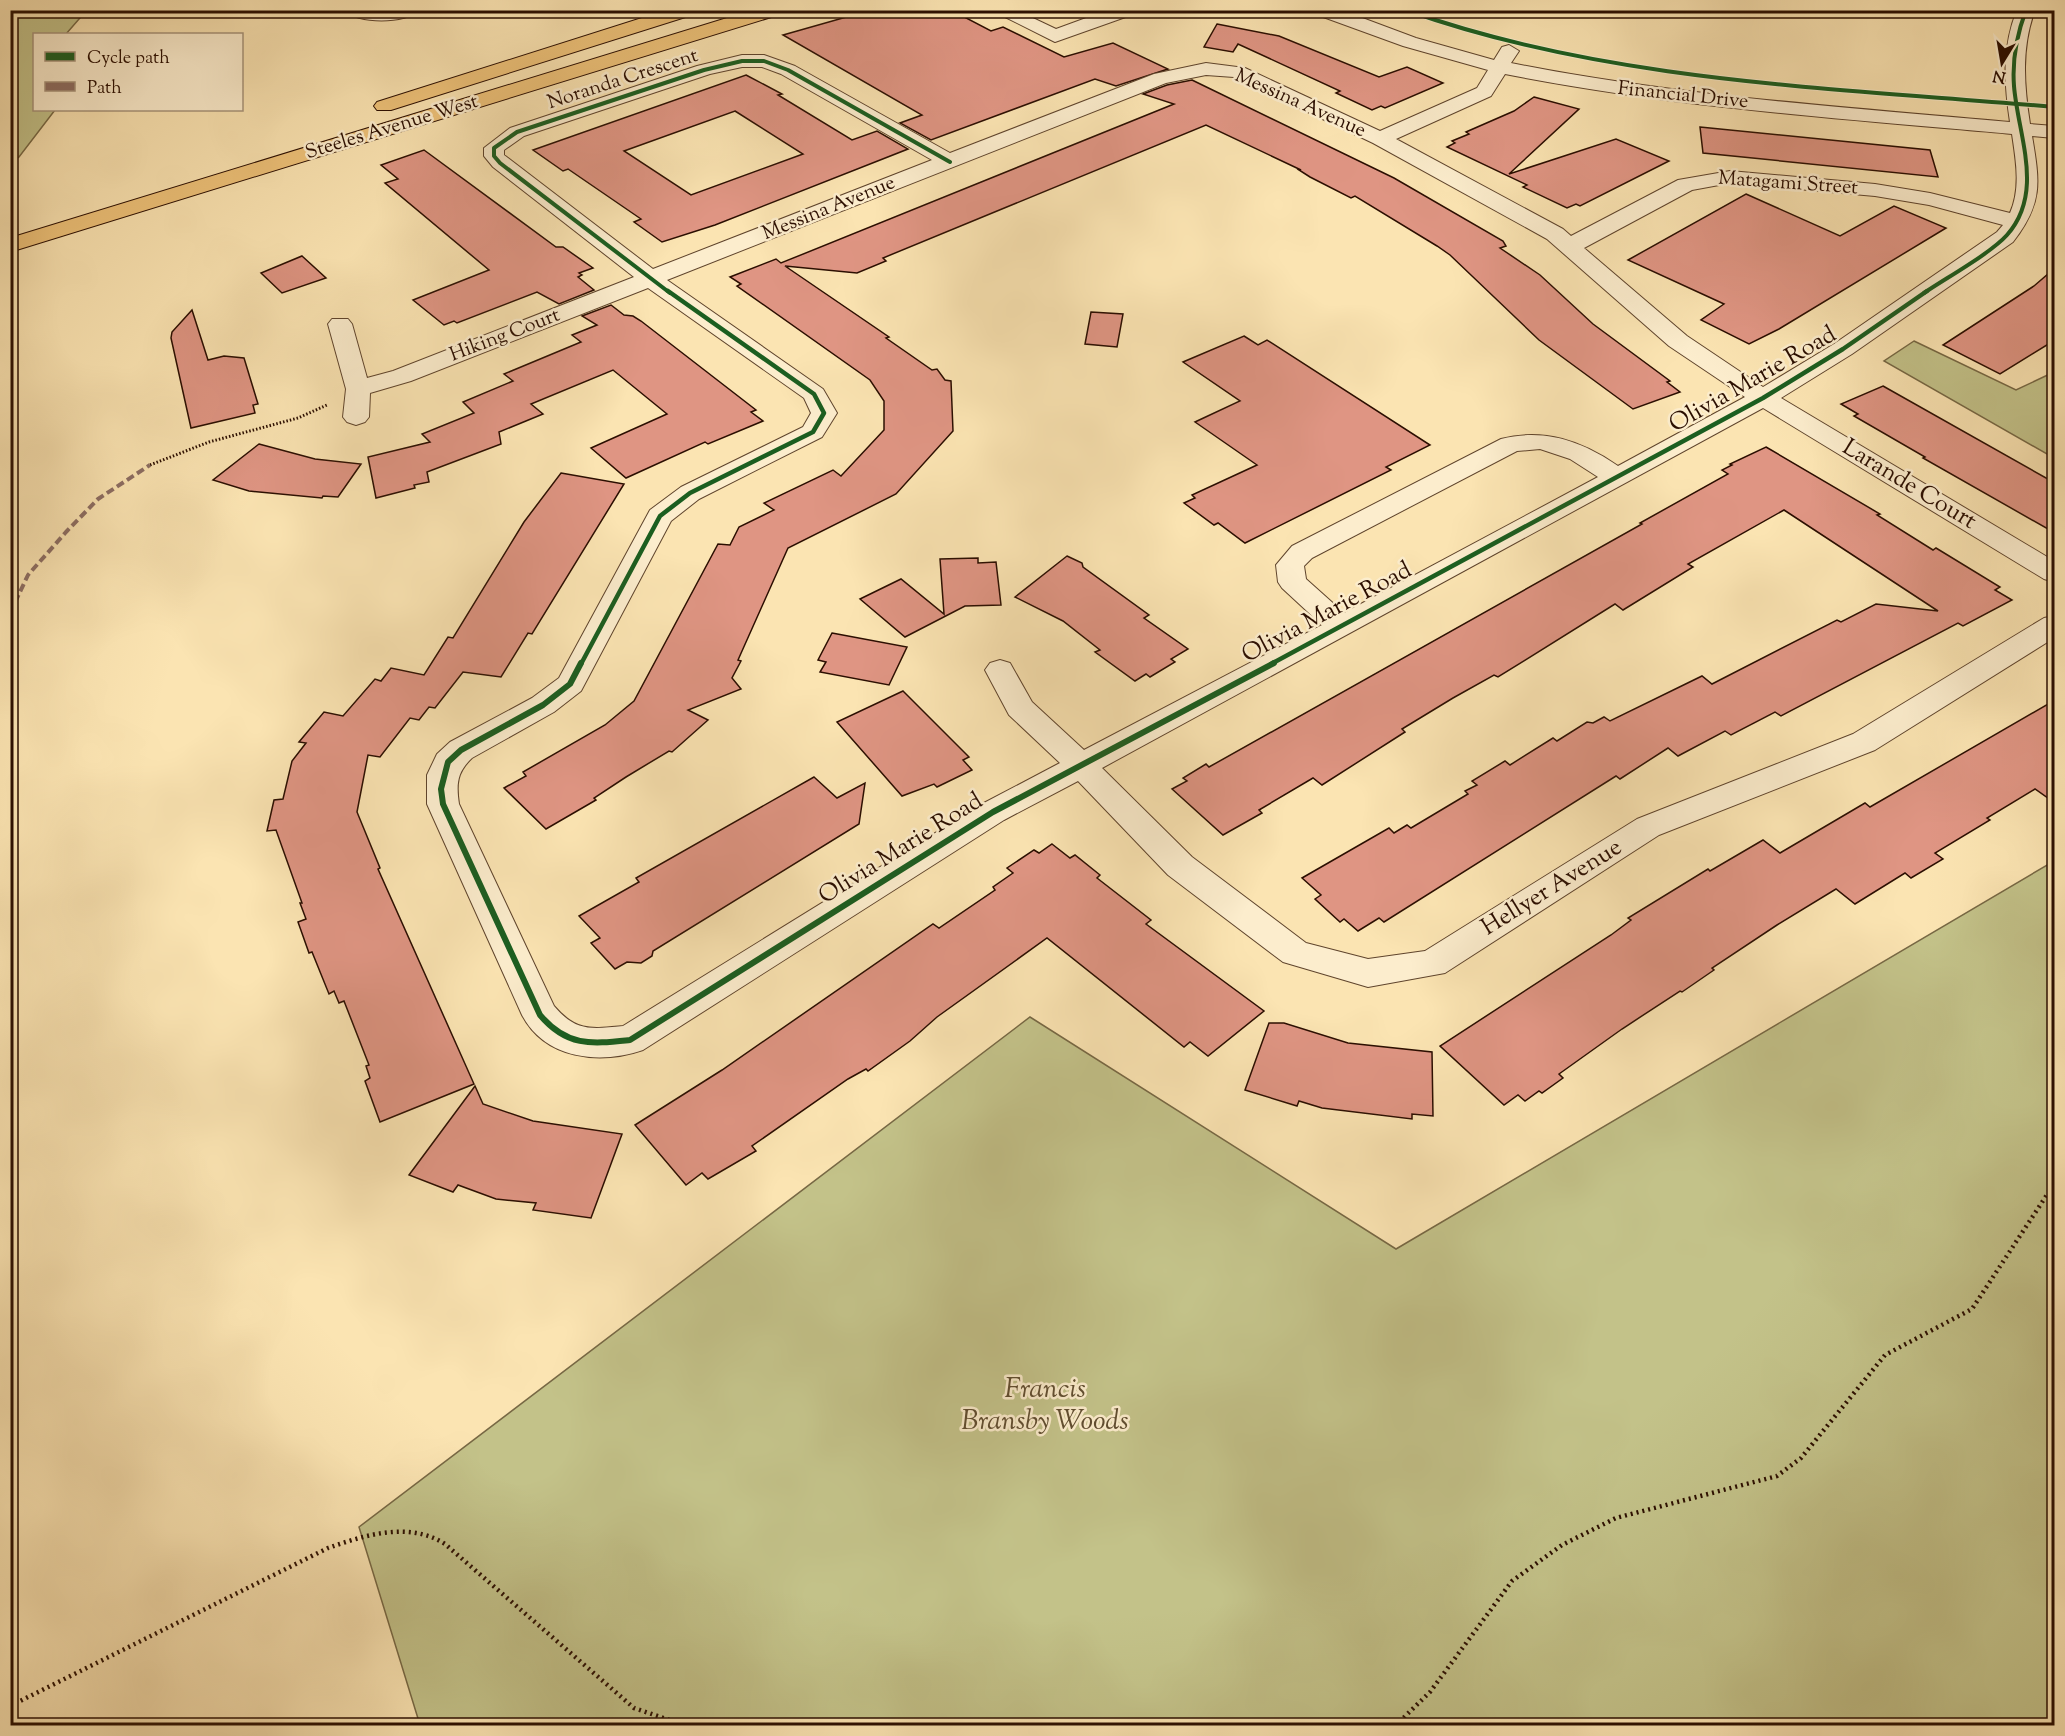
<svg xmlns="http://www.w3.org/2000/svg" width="2065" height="1736" viewBox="0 0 2065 1736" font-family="'Sorts Mill Goudy',serif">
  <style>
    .green { fill: #c3c289; stroke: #776844; stroke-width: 1.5 }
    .building { fill: #df9583; stroke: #2b0e00; stroke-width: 1.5; fill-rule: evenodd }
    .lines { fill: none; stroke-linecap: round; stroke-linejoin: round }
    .minor-casing { stroke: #5f442c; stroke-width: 2 }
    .major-casing { stroke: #2b0e00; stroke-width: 2 }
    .path-far1 { stroke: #2b0e00; stroke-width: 3; stroke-dasharray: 1.5 2; stroke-linecap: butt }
    .path { stroke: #2b0e00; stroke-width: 4.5; stroke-dasharray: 2 4; stroke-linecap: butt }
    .minor { fill: #fcedcd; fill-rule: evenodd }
    .major { fill: #eec279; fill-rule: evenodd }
    .quiet { stroke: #8d6e63; stroke-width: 4; stroke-dasharray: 8 4; stroke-linecap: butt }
    .cycleway-far2-casing { stroke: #fcedcd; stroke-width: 6 }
    .cycleway-far1-casing { stroke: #fcedcd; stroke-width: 8 }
    .cycleway-casing { stroke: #fcedcd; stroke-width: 10 }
    .cycleway-far2 { stroke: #1b5e20; stroke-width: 4 }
    .cycleway-far1 { stroke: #1b5e20; stroke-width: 4.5 }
    .cycleway { stroke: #1b5e20; stroke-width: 6 }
    .labels { text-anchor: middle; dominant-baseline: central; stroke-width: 5; stroke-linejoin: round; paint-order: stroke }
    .far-street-label { font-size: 20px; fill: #2b0e00; stroke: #fcedcd }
    .street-label { font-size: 24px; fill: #2b0e00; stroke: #fcedcd }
    .near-park-label { font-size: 28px; font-style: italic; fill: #604d30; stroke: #fcedcd }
  </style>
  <rect width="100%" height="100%" fill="#fbe4b2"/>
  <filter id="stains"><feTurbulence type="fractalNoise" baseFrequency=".00333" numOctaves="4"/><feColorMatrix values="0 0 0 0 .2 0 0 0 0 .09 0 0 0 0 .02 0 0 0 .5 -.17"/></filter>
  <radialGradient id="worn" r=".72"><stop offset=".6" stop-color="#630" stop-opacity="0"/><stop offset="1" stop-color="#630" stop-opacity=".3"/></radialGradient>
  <g class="green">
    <path d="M11,10L86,11L66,34H34V110H55L19,157L11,163Z"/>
    <path d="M1914,341L2016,390L2054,372V458L1884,361Z"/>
    <path d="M2054,861V1725H420L359,1527L1030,1017L1396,1249Z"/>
  </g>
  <g class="building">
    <path d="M871,10H951L991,31L1003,27L1064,57L1113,43L1168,69L1116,86L1095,79L931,140L900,123L922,115L783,35Z"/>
    <path d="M1217,24L1279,36L1379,77L1407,67L1443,83L1385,108L1381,106L1372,110L1336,93L1340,91L1238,44L1233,52L1204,47Z"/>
    <path d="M746,75L782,94L778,95L852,140L877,131L908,149L715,225L662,242L634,222L641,219L568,169L563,171L533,150ZM735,111L803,154L691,195L624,151Z"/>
    <path d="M1192,80L1394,178L1503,241L1506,246L1500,248L1540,275L1593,324L1670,381L1667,382L1680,392L1633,409L1539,340L1450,255L1437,246L1355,196L1351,198L1310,177L1299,170H1301L1206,125L883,258L886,261L857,273L785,266L889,337L886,338L932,370L937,369L945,380L951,381L953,431L896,494L788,548L738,660L741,661L732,678L741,689L688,710L708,720L672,752L669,751L626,777L594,798L596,800L546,829L504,788L526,776L523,772L605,725L634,701L718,544L730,545L739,527L774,510L764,503L833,470L841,476L884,430V401L870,380L737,286L741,284L730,277L776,259L781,263L1174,104L1143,94L1167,85Z"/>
    <path d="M1534,97L1579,109L1509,174L1616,139L1669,161L1580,206L1576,204L1567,208L1523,187L1527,185L1447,147L1455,143L1452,141L1469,134L1466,132L1514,111Z"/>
    <path d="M1700,127L1930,150L1938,177L1703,153Z"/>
    <path d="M424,150L556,247H563L593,268L579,273L582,275L578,277L594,290L559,304L537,292L457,323L454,321L444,325L413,300L489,270L385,183L398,179L381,165Z"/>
    <path d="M1746,194L1840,236L1894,206L1946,228L1779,329L1749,344L1701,320L1724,304L1628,260Z"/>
    <path d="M302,256L326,278L282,293L261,273Z"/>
    <path d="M2055,268V340L2000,374L1943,345L2034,286Z"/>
    <path d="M611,305L624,315L633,316L641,321L756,410L751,412L763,421L708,444L705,442L626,478L591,448L667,414L613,370L531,404L543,414L499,432L501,444L427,472L429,482L414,485L415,488L376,498L368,457L430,442L422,434L474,413L463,402L513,381L504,374L581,342L572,335L597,325L582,316Z"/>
    <path d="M192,310L208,360L224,356L244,358L258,404L253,405L255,413L191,428L171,338L172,332Z"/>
    <path d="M1091,312L1123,314L1117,347L1085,344Z"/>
    <path d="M1244,336L1258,345L1267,340L1430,445L1386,467L1391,470L1245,543L1218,523L1214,525L1184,503L1195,498L1192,495L1257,465L1195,422L1240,401L1183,362Z"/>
    <path d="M1883,386L2055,483V533L1923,458L1925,457L1854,416L1858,414L1841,404Z"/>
    <path d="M259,444L315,459L361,464L338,497L323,496L322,498L249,491L213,480Z"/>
    <path d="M1766,447L1880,514L1877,515L1933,550L1936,548L2000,587L1995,590L2012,600L1963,626L1958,623L1781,716L1775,712L1731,735L1725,731L1678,756L1668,748L1620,779L1616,776L1384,922L1379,918L1358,931L1344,919L1340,922L1315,899L1321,895L1302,878L1389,828L1394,833L1407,825L1411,828L1468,794L1465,791L1477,785L1472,781L1505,761L1510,765L1553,738L1557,741L1587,722L1593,723L1604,717L1610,721L1702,676L1712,684L1837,620L1841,622L1876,604L1938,611L1784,510L1688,564L1693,567L1623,610L1615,604L1498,677L1494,675L1453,698L1402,729L1405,732L1322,785L1313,778L1259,810L1262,813L1223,835L1172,789L1187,781L1183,778L1206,764L1209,767L1642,524L1640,523L1728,474L1722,470L1732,465L1730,464Z"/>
    <path d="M561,473L624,484L532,634L528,633L501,677L463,672L435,708L429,707L419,720L410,718L380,757L368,755L357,812L380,868L378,869L474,1084L380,1122L365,1081L370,1078L366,1066L369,1065L344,1001L339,1003L334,991L329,994L312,952L309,953L298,922L306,919L300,903H302L276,830L267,831L274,800L283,799L292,761L306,743L299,742L324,712L343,716L375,679L381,681L391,668L424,675L448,637L453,638L524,522Z"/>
    <path d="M1067,556L1082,563L1083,567L1149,615L1144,618L1188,649L1171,659L1175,662L1150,677L1146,674L1135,681L1095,652L1100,650L1063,621L1015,597Z"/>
    <path d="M978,558V563L996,562L1001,605L965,606L905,637L860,599L901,579L944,614L940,559Z"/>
    <path d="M832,633L907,647L889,685L820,672L826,662L818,660Z"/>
    <path d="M903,691L969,757L963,760L972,770L937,787L934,784L902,796L837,722Z"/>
    <path d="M2055,700V803L2035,789L1987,818L1990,820L1935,853L1943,859L1911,878L1905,873L1855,904L1836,889L1777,925L1712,968L1714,970L1682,992L1680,991L1622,1029L1559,1074L1563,1078L1542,1093L1539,1091L1525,1101L1518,1095L1504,1105L1440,1046L1611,935L1631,920L1628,918L1708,869L1710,871L1763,840L1780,853L1865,803L1870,807Z"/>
    <path d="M814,777L837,798L865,783L859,824L653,951L652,956L641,963L627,962L615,969L591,943L600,938L579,916L639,882L636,878Z"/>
    <path d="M1052,844L1070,858L1075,855L1100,875L1097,878L1151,920L1146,924L1264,1011L1208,1056L1190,1042L1184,1047L1047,938L937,1017L910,1041L868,1071L866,1069L848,1079L752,1146L756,1151L708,1179L702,1173L686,1185L635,1125L722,1070L933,924L939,928L995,890L993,887L1013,873L1007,868L1034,850L1039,853Z"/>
    <path d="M1269,1023H1284L1348,1043L1432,1052L1433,1116L1412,1114V1119L1322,1108L1299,1101L1297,1106L1245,1090Z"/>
    <path d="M475,1086L483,1104L533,1121L622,1134L591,1218L533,1210L536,1203L496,1199L458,1185L453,1192L409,1175Z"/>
  </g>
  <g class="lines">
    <g class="minor-casing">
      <g id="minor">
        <path d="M344,10H419C407,24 356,24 344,10Z"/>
        <path d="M991,10H1016L1056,29L1108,10H1136L1134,14L1055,42Z"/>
        <path d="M1313,10H1341L1416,38L1494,60L1502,47L1509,45L1519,51L1511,63C1676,96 1842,107 2010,122C2004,83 2002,47 2017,10H2035C2021,48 2024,85 2030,124L2054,126V138L2032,136C2040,183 2043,203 2013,242L1852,354L1781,398L2054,561V582L2044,579L1763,408L1102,768L1192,857L1306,943L1368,959L1425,951L1637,819L1853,734L2044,618L2054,616V638L1875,750L1659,835L1445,973L1368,987L1283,962L1168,875L1078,781L1004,820L643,1050C599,1065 545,1059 522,1015L427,804V775L437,754L450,742L532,698L559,678L650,510L681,487L803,427L811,413L804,398L648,288L411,381L370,393L369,417L365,422L356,425L347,422L343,417L346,389L328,324L332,319H348L352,324L367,378L393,371L634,277L493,167L484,156V148L510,128L697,66L742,55H764L795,66L950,153L1154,74L1206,63L1245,68L1380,131L1477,88L1488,70L1403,46L1315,14ZM742,67H762L781,74L932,160L653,269L504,155V150L524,136L710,74ZM1505,74C1673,107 1842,119 2012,134C2016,161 2021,188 2010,213L1930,193L1875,184L1730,171L1678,180L1571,236L1563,229L1396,139L1491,96ZM1206,75L1234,77L1373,143L1547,239L1669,346L1745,397L1618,466C1582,441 1544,428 1501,439L1292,546L1276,565L1278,582L1282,588L1322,625L1084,750L1032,702L1010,663L1000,660L990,663L985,670L1009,715L1060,763L982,804L623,1026C591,1029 576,1032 554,1006L459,804C456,784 457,772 472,758L554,712L581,691L671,521L699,499L822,437L837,413L823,389L667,280L1166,83ZM1730,183L1875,196L1929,205L2003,225L1997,232L1834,344L1763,387L1687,336L1584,248L1692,190ZM1540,449L1570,459L1598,477L1344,613L1306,579L1304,566L1312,558L1517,451Z"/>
      </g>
    </g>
    <g class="major-casing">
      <g id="major">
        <path d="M667,10H697L695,14L391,110H377L374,106L377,102Z"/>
        <path d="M753,10H783L781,14L10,252V238Z"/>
      </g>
    </g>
    <path class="path-far1" d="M150,465L209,442L298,418L327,405"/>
    <g class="path">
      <path d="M10,1706L328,1548C365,1535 409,1521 445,1544L634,1708L687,1726"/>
      <path d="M1395,1726L1430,1692L1512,1581L1562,1545L1616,1518L1777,1476L1801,1458L1885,1355L1972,1309L2054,1184"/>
    </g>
    <use href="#minor" class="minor"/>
    <use href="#major" class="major"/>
    <path class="quiet" d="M10,613L28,575L66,532L98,499L150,465"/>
    <g class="cycleway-far2-casing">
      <g id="cycleway-far2">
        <path d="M1406,10C1610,83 1840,88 2054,107"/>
        <path d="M670,293L500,163L494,156V148L517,132L704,70L742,61H764L788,70L950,162"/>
        <path d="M1924,293C1946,278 1991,253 2007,235C2045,192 2018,136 2014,86C2012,60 2017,34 2026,10"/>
      </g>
    </g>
    <g class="cycleway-far1-casing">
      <g id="cycleway-far1">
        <path d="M581,664L660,516L690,493L813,432L824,413L814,394L668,291"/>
        <path d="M1271,664L1763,398L1843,349L1927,291"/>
      </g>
    </g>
    <g class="cycleway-casing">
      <path id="cycleway" d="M581,663L570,684L543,705L461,750L448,762L441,789L443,804L540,1015C567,1047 591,1044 630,1040L993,812L1274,663"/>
    </g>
    <use href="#cycleway-far2" class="cycleway-far2"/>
    <use href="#cycleway-far1" class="cycleway-far1"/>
    <use href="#cycleway" class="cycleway"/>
  </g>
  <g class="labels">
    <g class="far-street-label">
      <text transform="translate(623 80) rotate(-18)">Noranda Crescent</text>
      <text transform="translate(1683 96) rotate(6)">Financial Drive</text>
      <text transform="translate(1300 104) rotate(24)">Messina Avenue</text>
      <text transform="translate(392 128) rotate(-17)">Steeles Avenue West</text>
      <text transform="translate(1788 184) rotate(4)">Matagami Street</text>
      <text transform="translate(829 209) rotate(-22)">Messina Avenue</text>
      <text transform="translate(505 336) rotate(-21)">Hiking Court</text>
    </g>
    <g class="street-label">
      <text transform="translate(1753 380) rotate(-30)">Olivia Marie Road</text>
      <text transform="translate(1909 485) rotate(31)">Larande Court</text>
      <text transform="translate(1327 613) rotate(-28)">Olivia Marie Road</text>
      <text transform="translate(901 849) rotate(-32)">Olivia Marie Road</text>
      <text transform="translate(1552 888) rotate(-32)">Hellyer Avenue</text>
    </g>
    <g class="near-park-label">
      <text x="1045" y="1390">Francis<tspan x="1045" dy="32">Bransby Woods</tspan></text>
    </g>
  </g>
  <rect width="2065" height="1736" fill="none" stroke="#fbe4b2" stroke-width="36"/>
  <rect x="12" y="12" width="2041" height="1712" fill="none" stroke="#2b0e00" stroke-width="3"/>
  <rect x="18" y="18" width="2029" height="1700" fill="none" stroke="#2b0e00" stroke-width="1.5"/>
  <rect x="33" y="33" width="210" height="78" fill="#fcedcd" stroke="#a8947b" stroke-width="1.5"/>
  <rect x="45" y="52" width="30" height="9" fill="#1b5e20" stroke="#a8947b" stroke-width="1.5"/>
  <text x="87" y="63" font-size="18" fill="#2b0e00">Cycle path</text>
  <rect x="45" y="82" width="30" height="9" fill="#8d6e63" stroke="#a8947b" stroke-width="1.5"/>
  <text x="87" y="93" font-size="18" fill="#2b0e00">Path</text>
  <g transform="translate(2002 63) rotate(191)" stroke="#fcedcd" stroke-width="4.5" paint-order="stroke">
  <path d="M0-4.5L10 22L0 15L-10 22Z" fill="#2b0e00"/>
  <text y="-9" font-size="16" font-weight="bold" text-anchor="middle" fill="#2b0e00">N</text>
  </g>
  <rect width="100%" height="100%" filter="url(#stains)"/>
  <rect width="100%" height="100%" fill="url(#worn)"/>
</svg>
